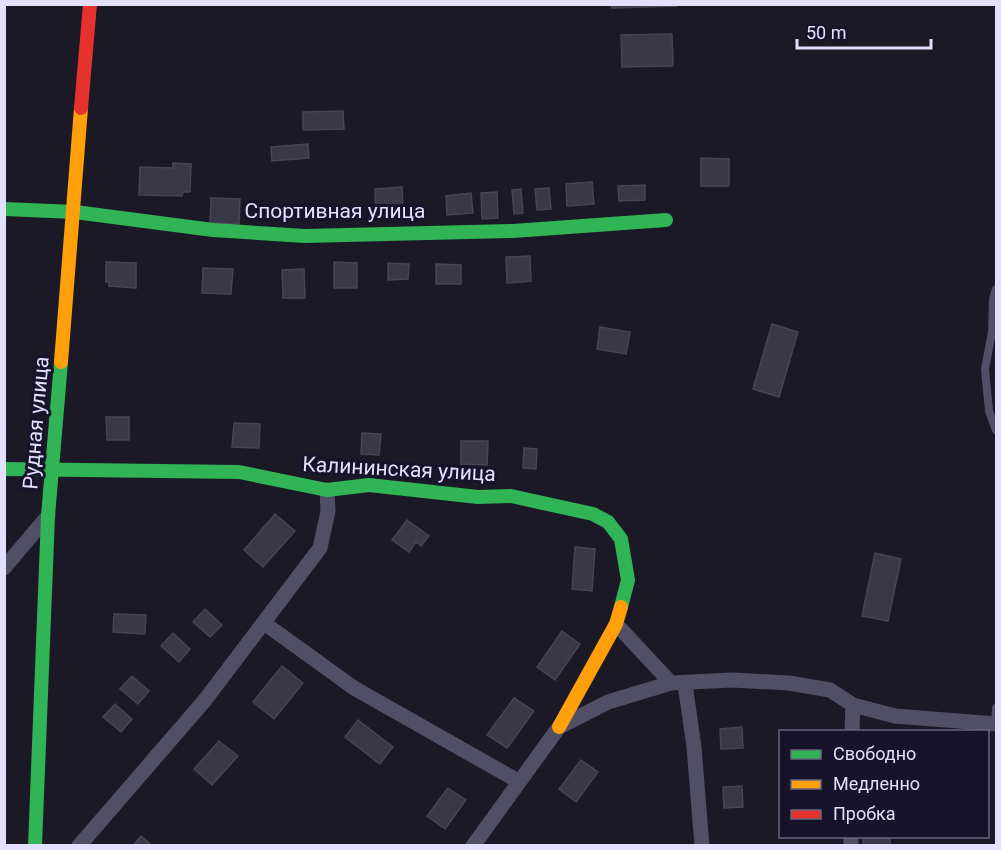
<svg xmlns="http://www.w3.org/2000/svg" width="1001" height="850" viewBox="0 0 1001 850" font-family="Roboto,sans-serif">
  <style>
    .building { fill: #3a3846; stroke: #474457; stroke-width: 1.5 }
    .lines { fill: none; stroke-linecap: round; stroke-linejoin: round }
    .lane { stroke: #504f66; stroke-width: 8 }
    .street { stroke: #504f66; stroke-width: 15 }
    .fast { stroke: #30b455; stroke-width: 14 }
    .slow { stroke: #ff9f0a; stroke-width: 14 }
    .jam { stroke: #e5322d; stroke-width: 14 }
    .labels { text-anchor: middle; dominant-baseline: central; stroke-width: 6; stroke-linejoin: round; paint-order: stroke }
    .street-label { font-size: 21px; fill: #e2e0fd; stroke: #17132b }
  </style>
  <rect width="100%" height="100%" fill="#1a1925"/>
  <g class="building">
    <path d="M612,4H677V6L612,8Z"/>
    <path d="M672,34L673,66L622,67L621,35Z"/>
    <path d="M343,111L344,129L303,130V112Z"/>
    <path d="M308,144L309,158L272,161L271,147Z"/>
    <path d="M701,158L729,159V186H701Z"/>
    <path d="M173,163L191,164L190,192H183L182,196L139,195L140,167L173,168Z"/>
    <path d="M592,182L594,204L567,206L566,184Z"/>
    <path d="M645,185V200L619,201L618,186Z"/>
    <path d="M402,187L403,212L376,213L375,189Z"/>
    <path d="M549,188L551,209L537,210L535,189Z"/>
    <path d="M521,189L523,213L514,214L512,190Z"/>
    <path d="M497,192L498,218L482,219L481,193Z"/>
    <path d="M471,193L473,213L447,215L446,196Z"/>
    <path d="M211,198L240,199L239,224L210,223Z"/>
    <path d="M530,256L531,281L507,283L506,257Z"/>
    <path d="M106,262L136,263V288L109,286V282H106Z"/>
    <path d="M334,262L357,263V288H334Z"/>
    <path d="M388,263L409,264L408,279L388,280Z"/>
    <path d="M436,264L461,265V284H436Z"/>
    <path d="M203,268L233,269L231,294L202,293Z"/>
    <path d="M304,269L305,298H283L282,270Z"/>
    <path d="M772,324L798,332L779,397L753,389Z"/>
    <path d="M600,327L630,332L626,354L597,349Z"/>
    <path d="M106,417H129V440H107Z"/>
    <path d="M234,423L260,424L259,448L232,447Z"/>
    <path d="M362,433L381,434L379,455L361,454Z"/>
    <path d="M461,441H488L487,465L461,464Z"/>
    <path d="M524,448L537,449L536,469L523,468Z"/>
    <path d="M275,514L295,531L263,567L244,550Z"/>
    <path d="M407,520L429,536L421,546L416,542L409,552L392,540Z"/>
    <path d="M575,547L595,549L592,591L572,589Z"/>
    <path d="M875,553L901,559L888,621L862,616Z"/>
    <path d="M205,609L222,625L210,637L193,622Z"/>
    <path d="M114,614L146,615L145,634L113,632Z"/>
    <path d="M562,631L580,644L555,680L537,667Z"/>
    <path d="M173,633L190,649L179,662L161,646Z"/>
    <path d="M282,666L303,683L274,719L253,702Z"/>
    <path d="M132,676L149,691L138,704L120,689Z"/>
    <path d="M514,698L534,711L507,748L487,735Z"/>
    <path d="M115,704L132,719L121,732L103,717Z"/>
    <path d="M358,720L393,747L380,764L345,737Z"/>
    <path d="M742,727L743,748L721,749L720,729Z"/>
    <path d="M219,741L238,756L212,785L194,769Z"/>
    <path d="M581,760L598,772L576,802L559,789Z"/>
    <path d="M742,786L743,807L724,808L723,787Z"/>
    <path d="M448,788L466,800L445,829L427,816Z"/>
    <path d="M141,836L152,846H133Z"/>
    <rect x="863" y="836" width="27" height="10"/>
  </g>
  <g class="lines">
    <g class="lane">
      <path d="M996,289L993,299L992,332L985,369L989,411L996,430"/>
      <path d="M995,724L996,708"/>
    </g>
    <g class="street">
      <path d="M4,568L48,516"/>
      <path d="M264,623L354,688L518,781"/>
      <path d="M616,624L671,683"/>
      <path d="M685,684L694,747L702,846"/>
      <path d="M852,732L853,705"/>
      <path d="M851,836V846"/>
      <path d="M79,846L205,700L320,548L328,511L327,490"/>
      <path d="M473,846L559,727L608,702L671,683L732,680L789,683L830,690L853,705L895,716L996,724"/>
    </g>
    <g class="fast">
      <path d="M4,209L75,212L213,230L305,236L513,231L666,220"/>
      <path d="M4,469L239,472L327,490L369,485L478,497L511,496L593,514L608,522L621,539L628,580L621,607"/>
      <path d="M35,846L48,516L61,362"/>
    </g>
    <g class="slow">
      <path d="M61,362L81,108"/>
      <path d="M559,727L616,624L621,607"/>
    </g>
    <path class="jam" d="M81,108L90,4"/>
  </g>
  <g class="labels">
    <g class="street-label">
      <text x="335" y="211">Спортивная улица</text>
      <text transform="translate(36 423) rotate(-85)">Рудная улица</text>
      <text transform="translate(399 469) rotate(3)">Калининская улица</text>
    </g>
  </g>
  <rect width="1001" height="850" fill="none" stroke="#e2e0fd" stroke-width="12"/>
  <rect x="779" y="730" width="210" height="108" fill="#17132b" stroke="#68657f" stroke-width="1.5"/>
  <rect x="791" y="750" width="30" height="9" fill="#30b455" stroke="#68657f" stroke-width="1.5"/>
  <text x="833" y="760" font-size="18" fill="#e2e0fd">Свободно</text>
  <rect x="791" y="780" width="30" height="9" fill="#ff9f0a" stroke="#68657f" stroke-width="1.5"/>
  <text x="833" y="790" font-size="18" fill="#e2e0fd">Медленно</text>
  <rect x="791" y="810" width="30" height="9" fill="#e5322d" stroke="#68657f" stroke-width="1.5"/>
  <text x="833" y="820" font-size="18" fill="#e2e0fd">Пробка</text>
  <path d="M797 39v9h134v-9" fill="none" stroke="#e2e0fd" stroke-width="3"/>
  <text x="806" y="39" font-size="18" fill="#e2e0fd" stroke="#17132b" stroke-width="4.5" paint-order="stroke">50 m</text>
</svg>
